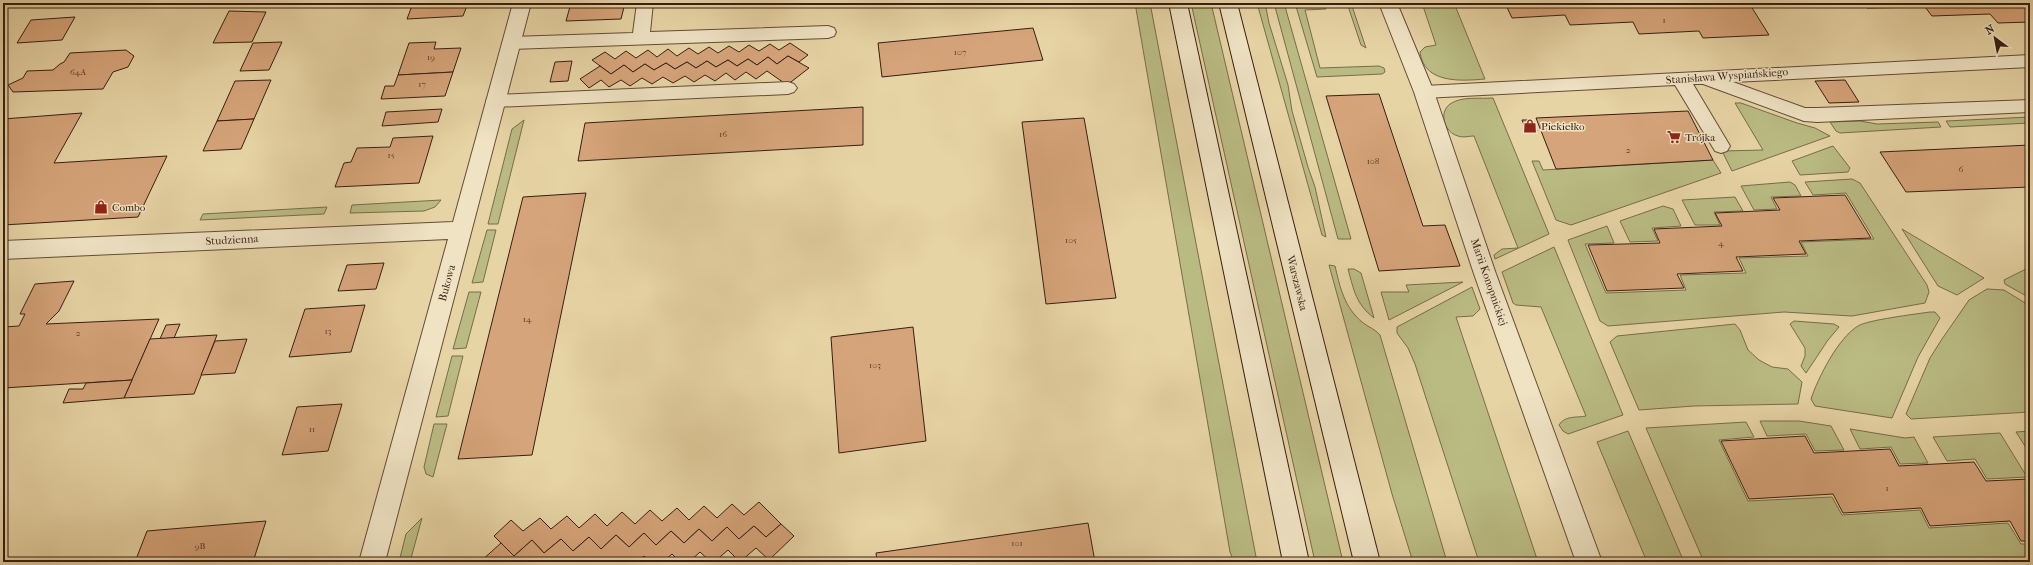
<svg xmlns="http://www.w3.org/2000/svg" width="2033" height="565" viewBox="0 0 2033 565" font-family="'IM FELL French Canon',serif">
  <style>
    .green { fill: #babb83; stroke: #796c4a }
    .building { fill: #d6a47a; stroke: #381e11 }
    .lines { fill: none; stroke-linecap: round; stroke-linejoin: round }
    .service-casing { stroke: #644c36; stroke-width: 2 }
    .minor-casing { stroke: #644c36; stroke-width: 2 }
    .secondary-casing { stroke: #381e11; stroke-width: 2 }
    .service { fill: #efe3c4; fill-rule: evenodd }
    .minor { fill: #efe3c4; fill-rule: evenodd }
    .secondary { fill: #efe3c4; fill-rule: evenodd }
    .labels { text-anchor: middle; dominant-baseline: central; stroke-width: 3; stroke-linejoin: round; paint-order: stroke }
    .number-label { font-size: 9px; fill: #60402b }
    .street-label { font-size: 11px; fill: #381e11; stroke: #efe3c4 }
    .poi-label { font-size: 11px; fill: #381e11; stroke: #efe3c4; text-anchor: start }
  </style>
  <rect width="100%" height="100%" fill="#e7d4a5"/>
  <filter id="stains"><feTurbulence type="fractalNoise" baseFrequency=".005" numOctaves="4"/><feColorMatrix values="0 0 0 0 .2 0 0 0 0 .09 0 0 0 0 .02 0 0 0 .5 -.17"/></filter>
  <radialGradient id="worn" r=".72"><stop offset=".6" stop-color="#630" stop-opacity="0"/><stop offset="1" stop-color="#630" stop-opacity=".3"/></radialGradient>
  <g class="green">
    <path d="M1135,3H1150L1257,562H1234L1230,552Z"/>
    <path d="M1191,3H1211L1343,562H1315Z"/>
    <path d="M1257,3H1265L1269,23L1288,85L1292,111L1308,167L1315,187L1326,237L1322,235Z"/>
    <path d="M1274,3H1284L1351,239H1338Z"/>
    <path d="M1295,3H1324L1326,9L1305,10L1320,68L1379,66L1384,68L1385,72L1382,74L1317,77Z"/>
    <path d="M1347,3H1351L1366,48L1361,45Z"/>
    <path d="M1422,3H1454L1485,79C1461,81 1424,84 1420,52L1425,47L1436,45Z"/>
    <path d="M1493,98L1549,234L1495,259L1494,255L1502,249L1518,248L1474,136C1469,136 1463,138 1458,136C1445,133 1438,113 1450,104C1461,96 1480,99 1493,98Z"/>
    <path d="M1735,103H1741L1797,123L1815,128L1830,136L1732,171L1722,151L1763,150Z"/>
    <path d="M2030,117V123L1950,127L1946,121Z"/>
    <path d="M524,120L498,224H488L512,129Z"/>
    <path d="M1860,121L1877,124L1938,122L1941,127L1840,133L1836,131L1830,122Z"/>
    <path d="M1833,146L1850,168L1848,172L1800,175L1792,161Z"/>
    <path d="M1713,160L1721,173L1571,225L1556,220L1532,161H1539L1543,170Z"/>
    <path d="M1852,179L1860,183L1927,285L1929,292L1925,303L1852,316L1784,312L1608,326L1600,321L1568,240L1607,226L1614,243L1585,244L1606,293L1686,290L1680,275L1746,273L1739,258L1808,256L1801,242L1874,239L1846,193L1813,195L1805,182Z"/>
    <path d="M1790,182L1795,185L1801,196L1771,197L1777,209L1754,210L1741,186Z"/>
    <path d="M1735,197L1743,211L1714,212L1720,225H1695L1682,200Z"/>
    <path d="M441,200L435,207L424,211L350,213L352,205Z"/>
    <path d="M1663,206L1673,209L1681,226L1652,228L1658,241L1630,242L1620,221Z"/>
    <path d="M327,207L324,214L200,220L203,214Z"/>
    <path d="M1902,229L1984,278L1957,295L1938,286Z"/>
    <path d="M487,230H496L483,282L472,283Z"/>
    <path d="M1554,247L1623,415L1568,434L1563,431L1559,425C1565,415 1577,418 1586,416L1541,307L1516,305L1513,303L1502,272Z"/>
    <path d="M1329,265L1335,266C1340,287 1344,307 1362,322C1368,327 1375,329 1380,335L1447,562H1413L1392,494Z"/>
    <path d="M2030,267V298L2005,284L2004,280Z"/>
    <path d="M1348,269H1354L1361,273L1374,318C1356,304 1354,291 1348,269Z"/>
    <path d="M1463,282L1389,320L1381,292H1409L1406,285Z"/>
    <path d="M1472,287L1480,309L1473,316L1456,317L1538,562H1479L1415,364L1408,348L1397,333V327Z"/>
    <path d="M1987,289L2004,290L2030,306V412L1911,419L1906,414L1930,358L1942,339L1969,300Z"/>
    <path d="M469,292H481L466,348L453,349Z"/>
    <path d="M1930,312H1935L1940,318L1918,357L1892,418L1815,406L1811,399C1818,378 1838,338 1858,326C1867,320 1916,314 1930,312Z"/>
    <path d="M1794,321L1834,324L1839,327L1828,340L1806,373L1801,366L1805,356V348L1790,324Z"/>
    <path d="M1735,324L1740,330L1748,350L1759,360L1772,367L1788,369L1802,382L1798,404L1694,406L1639,410L1610,342L1617,336Z"/>
    <path d="M452,356H463L448,416L436,417Z"/>
    <path d="M1760,421H1799L1831,426L1844,450L1815,451L1806,434L1767,436Z"/>
    <path d="M1746,422L1754,437L1719,440L1748,501L1832,497L1842,515L1920,510L1929,528L2008,523L2021,544H2030V562H1704L1646,428Z"/>
    <path d="M434,424H447L433,477L426,474L424,467Z"/>
    <path d="M1850,429L1905,438L1914,437L1928,463L1900,464L1891,447L1860,449Z"/>
    <path d="M1628,431L1684,562H1647L1597,442Z"/>
    <path d="M2030,431V454L2016,432Z"/>
    <path d="M2000,433L2027,477L1987,479L1975,459L1947,461L1933,437Z"/>
    <path d="M422,518L410,562H399L406,534Z"/>
  </g>
  <g class="building">
    <path d="M413,3H468L463,16L407,19Z"/>
    <path d="M571,3H625L621,19L566,21Z"/>
    <path d="M1505,3H1687L1688,6L1749,3L1769,35L1703,38L1699,31L1639,34L1633,22L1570,25L1565,15L1512,18Z"/>
    <path d="M1864,3H2030V22L1998,23L1990,14L1932,16L1925,7L1867,8Z"/>
    <path d="M229,11L266,12L252,42L213,43Z"/>
    <path d="M75,17L62,40L17,43L31,20Z"/>
    <path d="M1033,28L1043,60L882,77L878,43Z"/>
    <path d="M282,42L269,70L240,71L253,43Z"/>
    <path d="M436,42L434,49L461,48L453,72L398,75L409,43Z"/>
    <path d="M790,43L808,55L799,62L788,56L777,64L768,57L757,65L748,59L737,66L728,60L716,67L707,61L696,68L687,62L675,69L666,63L654,70L645,64L633,72L624,65L611,74L592,60L605,52L615,59L626,51L636,58L648,50L657,57L668,49L677,56L689,48L698,54L709,47L718,53L729,46L739,52L749,45L759,51L770,44L779,50Z"/>
    <path d="M126,50L134,56L128,67L113,72L103,89L13,92L8,85L23,78L27,71L53,70L60,64L64,62L70,53Z"/>
    <path d="M788,56L809,68L787,85L767,71L756,79L746,72L735,80L726,73L715,81L705,75L694,82L685,76L673,83L663,77L652,84L642,78L630,86L621,80L609,87L601,80L589,88L580,79L600,66L611,74L624,65L633,72L645,64L654,70L666,63L675,69L687,62L696,68L707,61L716,67L728,60L737,66L748,59L757,65L768,57L777,64Z"/>
    <path d="M572,61L568,81L550,82L555,62Z"/>
    <path d="M453,72L445,96L381,99L385,86H394L398,75Z"/>
    <path d="M271,80L254,119L217,121L235,81Z"/>
    <path d="M1845,80L1859,102L1829,103L1815,81Z"/>
    <path d="M1379,94L1423,226L1445,225L1460,266L1379,271L1326,96Z"/>
    <path d="M863,107V145L578,161L585,123Z"/>
    <path d="M442,109L438,122L382,126L386,112Z"/>
    <path d="M1688,111L1713,160L1556,169L1536,118Z"/>
    <path d="M82,113L54,163L167,156L138,217L3,225V119Z"/>
    <path d="M1084,118L1116,298L1046,304L1022,122Z"/>
    <path d="M254,119L241,149L203,151L217,121Z"/>
    <path d="M1522,120H1532L1537,131L1527,132Z"/>
    <path d="M433,136L419,183L335,187L344,163L351,162L357,148L390,147L393,138Z"/>
    <path d="M2030,145V187L1906,192L1880,152Z"/>
    <path d="M586,193L532,455L458,459L523,197Z"/>
    <path d="M1845,195L1871,238L1799,241L1806,254L1736,257L1743,271L1677,274L1684,288L1607,291L1588,245L1660,243L1654,229L1722,226L1715,213L1780,210L1773,198Z"/>
    <path d="M384,263L376,289L338,291L347,265Z"/>
    <path d="M74,281L59,311L46,324L159,319L132,380L3,388V327L19,326L25,314H20L35,284Z"/>
    <path d="M365,305L351,352L289,357L305,309Z"/>
    <path d="M180,324L174,338L160,339L166,325Z"/>
    <path d="M913,327L926,441L839,453L831,337Z"/>
    <path d="M217,335L194,394L124,398L150,339Z"/>
    <path d="M247,339L235,373L201,375L215,341Z"/>
    <path d="M132,380L124,398L63,403L69,389H83L86,383Z"/>
    <path d="M342,404L328,451L282,455L297,407Z"/>
    <path d="M1805,436L1814,453L1890,449L1899,466L1974,462L1986,481L2030,479V541H2021L2010,521L1930,526L1921,508L1843,513L1833,494L1749,499L1721,441Z"/>
    <path d="M759,502L781,524L766,537L754,526L739,539L727,527L712,541L699,529L684,543L671,531L656,545L644,533L629,547L616,535L601,549L589,537L573,551L561,539L544,553L532,540L514,556L494,536L511,520L523,531L540,518L551,529L567,516L579,528L595,514L607,526L622,512L635,524L650,510L662,521L677,508L689,520L704,506L717,518L732,504L744,515Z"/>
    <path d="M266,521L253,562H135L147,531Z"/>
    <path d="M1088,523L1095,562H877L876,553Z"/>
    <path d="M781,524L794,536L769,560L756,548L740,562L728,550L714,562H711L700,552L689,562H680L672,554L663,562H650L644,556L637,562H620L616,558L612,562H480L501,543L514,556L532,540L544,553L561,539L573,551L589,537L601,549L616,535L629,547L644,533L656,545L671,531L684,543L699,529L712,541L727,527L739,539L754,526L766,537Z"/>
  </g>
  <g class="lines">
    <g class="service-casing">
      <g id="service">
        <path d="M637,3H653L650,32L828,26L834,28L836,32L834,36L828,38L511,49L505,47L502,43L505,39L511,37L633,33Z"/>
        <path d="M2030,55V67L1733,82L1805,108H1817L2030,100V112L1817,122L1804,121L1703,84H1693L1730,146L1727,151L1721,153L1715,151L1675,85L1424,98L1418,96L1415,92L1418,88L1424,86Z"/>
        <path d="M788,82L794,84L797,88L794,92L788,94L495,107L489,106L486,101L489,96L495,95Z"/>
      </g>
    </g>
    <g class="minor-casing">
      <g id="minor">
        <path d="M513,3H531L385,562H359L448,239L3,259V241L453,222Z"/>
        <path d="M1379,3H1397L1434,92L1496,274L1602,562H1576L1474,274L1414,92Z"/>
      </g>
    </g>
    <g class="secondary-casing">
      <g id="secondary">
        <path d="M1169,3H1187L1309,562H1283Z"/>
        <path d="M1219,3H1237L1380,562H1354Z"/>
      </g>
    </g>
    <use href="#service" class="service"/>
    <use href="#minor" class="minor"/>
    <use href="#secondary" class="secondary"/>
  </g>
  <defs>
    <g id="shop-bare" transform="scale(1.08)"><path d="M-5-2.5h2.3a2.7 3.5 0 0 1 5.4 0H5L5.5 6h-11ZM-1.5-2.5h3a1.5 2.3 0 0 0-3 0Z" fill="#8f2418" stroke="#efe3c4" stroke-width="2.5" paint-order="stroke"/></g>
    <g id="supermarket-bare" transform="scale(1.08)"><path d="M-6-5.5h2.5l.6 2H6L4.5 2H-2.5L-4.4-4H-6ZM-1.5 3.2a1.3 1.3 0 1 0 .1 0ZM3 3.2a1.3 1.3 0 1 0 .1 0Z" fill="#8f2418" stroke="#efe3c4" stroke-width="2.5" paint-order="stroke"/></g>
  </defs>
  <g fill-rule="evenodd">
    <use href="#shop-bare" x="1530" y="126"/>
    <use href="#supermarket-bare" x="1674" y="137"/>
    <use href="#shop-bare" x="101" y="207"/>
  </g>
  <g class="labels">
    <g class="number-label">
      <text x="1664" y="20">1</text>
      <text x="960" y="52">107</text>
      <text x="431" y="57">19</text>
      <text x="78" y="72">64A</text>
      <text x="422" y="84">17</text>
      <text x="723" y="134">16</text>
      <text x="1628" y="150">2</text>
      <text x="391" y="155">15</text>
      <text x="1373" y="161">108</text>
      <text x="1961" y="169">6</text>
      <text x="1071" y="240">105</text>
      <text x="1721" y="243">4</text>
      <text x="527" y="319">14</text>
      <text x="328" y="331">13</text>
      <text x="78" y="333">2</text>
      <text x="875" y="365">103</text>
      <text x="312" y="429">11</text>
      <text x="1887" y="488">1</text>
      <text x="1017" y="543">101</text>
      <text x="200" y="546">9B</text>
    </g>
    <g class="street-label">
      <text transform="translate(1727 76) rotate(-4)">Stanisława Wyspiańskiego</text>
      <text transform="translate(232 240) rotate(-3)">Studzienna</text>
      <text transform="translate(1489 282) rotate(71)">Marii Konopnickiej</text>
      <text transform="translate(447 283) rotate(-75)">Bukowa</text>
      <text transform="translate(1297 283) rotate(76)">Warszawska</text>
    </g>
    <g class="poi-label">
      <text x="1541" y="126">Piekiełko</text>
      <text x="1685" y="137">Trójka</text>
      <text x="112" y="207">Combo</text>
    </g>
  </g>
  <rect width="2033" height="565" fill="none" stroke="#e7d4a5" stroke-width="16"/>
  <rect x="4" y="4" width="2025" height="557" fill="none" stroke="#381e11" stroke-width="2"/>
  <rect x="8" y="8" width="2017" height="549" fill="none" stroke="#381e11"/>
  <g transform="translate(1995 38) rotate(328)" stroke="#efe3c4" stroke-width="3" paint-order="stroke">
  <path d="M0-3L7 15L0 10L-7 15Z" fill="#381e11"/>
  <text y="-6" font-size="11" font-weight="bold" text-anchor="middle" fill="#381e11">N</text>
  </g>
  <rect width="100%" height="100%" filter="url(#stains)"/>
  <rect width="100%" height="100%" fill="url(#worn)"/>
</svg>
